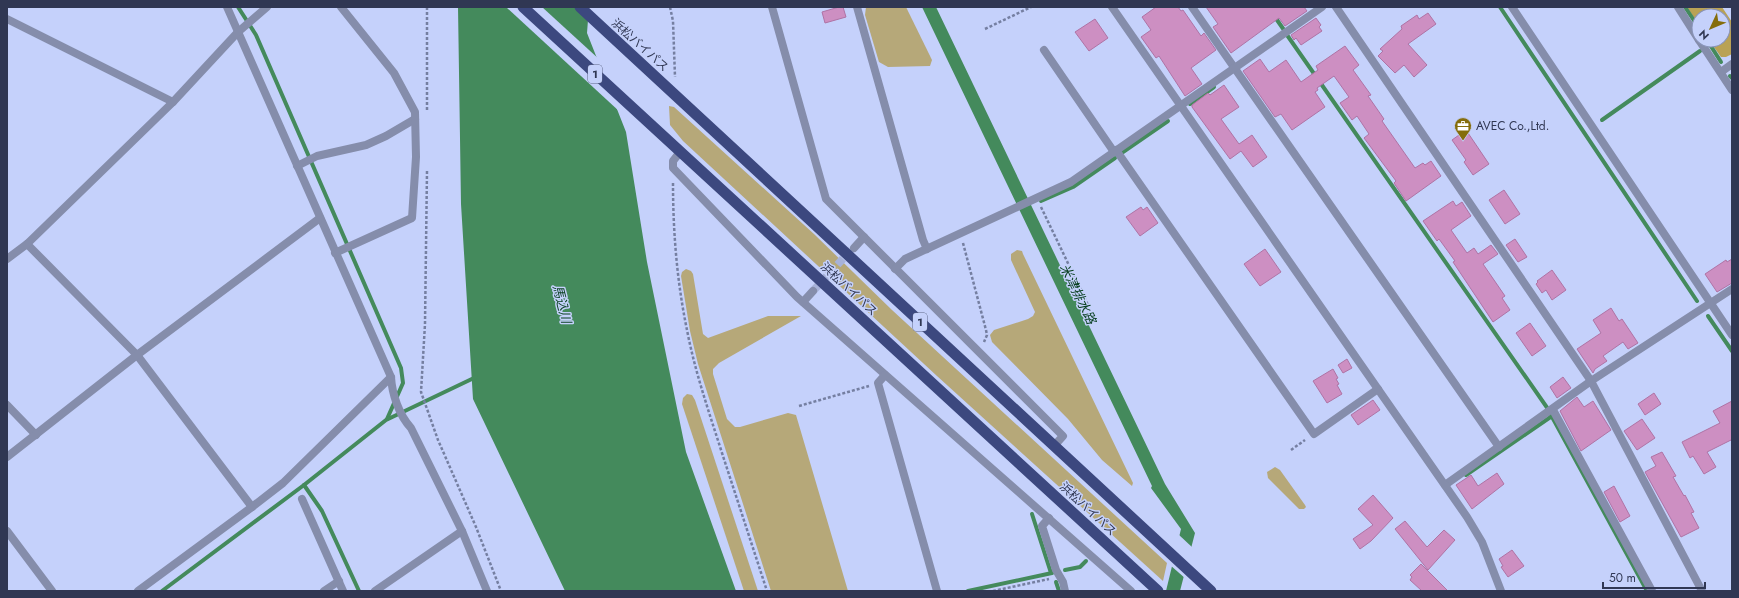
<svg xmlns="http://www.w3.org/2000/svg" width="1739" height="598" viewBox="0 0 1739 598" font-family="Jost,'Noto Sans JP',sans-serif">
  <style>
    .green { fill: #b6a879 }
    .forest { fill: #b9a255 }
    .water { fill: #448a5c }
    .pier { fill: #c5d1fb }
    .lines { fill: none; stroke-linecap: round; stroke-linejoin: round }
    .stream { stroke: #448a5c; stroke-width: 4 }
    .building { fill: #cd8fc2; stroke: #af73a5 }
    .minor-tunnel { stroke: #a7b2d9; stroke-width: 8; stroke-dasharray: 8 4; stroke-linecap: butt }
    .path { stroke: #757fa1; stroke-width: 2.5; stroke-dasharray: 3 2; stroke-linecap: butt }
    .minor { stroke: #858dab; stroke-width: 8 }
    .tertiary { stroke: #858dab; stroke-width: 8 }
    .trunk { stroke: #3c487f; stroke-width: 11 }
    .labels { text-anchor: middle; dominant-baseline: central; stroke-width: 3; stroke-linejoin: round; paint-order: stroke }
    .shield { fill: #c5d1fb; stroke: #5d6585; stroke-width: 1 }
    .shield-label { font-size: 11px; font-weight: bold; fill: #303753 }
    .street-label { font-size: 12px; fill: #303753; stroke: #c5d1fb }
    .poi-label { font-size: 12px; fill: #303753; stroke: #c5d1fb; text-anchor: start }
    .water-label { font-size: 13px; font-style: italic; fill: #0b4223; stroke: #c5d1fb }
  </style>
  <rect width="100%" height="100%" fill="#c5d1fb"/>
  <g class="green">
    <path d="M866,7H906L932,60L930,66L888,67L879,62L865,15Z"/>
    <path d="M669,106L674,107L814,234L892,310L1167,563L1163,581L937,376L683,141L670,125Z"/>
    <path d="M1017,250L1022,251L1023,254L1133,483L1132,486L1102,460L1068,419L992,342L990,335L994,330L1028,319L1033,316L1035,312L1011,260V254Z"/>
    <path d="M686,269L691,271L693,274L703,334L708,338L768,316H801L719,363L713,369V374L727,419L735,427H740L788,413L796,415L848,591H771L698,364L690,331L681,276L682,272Z"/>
    <path d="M687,394L692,395L695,400L758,591H744L682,404L683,398Z"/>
    <path d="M1275,467L1280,470L1305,505L1306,507L1304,509H1299L1268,478L1267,472Z"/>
  </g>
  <path class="forest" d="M1687,7H1722L1732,22V54L1726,57H1721L1709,40H1723V16H1699V25Z"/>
  <g class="water">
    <path d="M458,7H589L587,33L626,132L647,262L686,452L736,591H565L473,399L461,204Z"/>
    <path d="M922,7H936L1165,484L1195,533L1180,591H1166L1181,529L1151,488L1152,486Z"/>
  </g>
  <g class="pier">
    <path d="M506,7H542L600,60L620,112Z"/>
    <path d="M1178,534L1193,548L1186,579L1170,565Z"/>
  </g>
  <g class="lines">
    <g class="stream">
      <path d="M238,7L256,35L401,368L403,383L387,419"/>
      <path d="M1268,7L1284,30"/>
      <path d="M1500,7L1697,301"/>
      <path d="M1685,7L1699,28"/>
      <path d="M1287,35L1548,409"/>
      <path d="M1707,40L1721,62"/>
      <path d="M1730,76L1732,78"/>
      <path d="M1190,104L1214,87"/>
      <path d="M1602,120L1700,51"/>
      <path d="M1123,152L1168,121"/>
      <path d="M1041,201L1073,187L1115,158"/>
      <path d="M1708,316L1732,351"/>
      <path d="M1551,415L1647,591"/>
      <path d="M1466,475L1552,416"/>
      <path d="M304,485L322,511L359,591"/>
      <path d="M1032,514L1051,573"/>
      <path d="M1065,570L1080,567L1086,561"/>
      <path d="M1056,582L1059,591"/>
      <path d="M162,591L304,485L386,420L476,377"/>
      <path d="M968,591L1052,573"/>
    </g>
  </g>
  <g class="building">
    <path d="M839,7H843L846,17L825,23L822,12Z"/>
    <path d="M1156,7H1178L1181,11L1183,10L1201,36L1204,33L1216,50L1191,68L1202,84L1185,96L1159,56L1156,58L1141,37L1151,30L1142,17Z"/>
    <path d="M1206,7H1304L1307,11L1285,26L1279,18L1231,53L1213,27L1218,24Z"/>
    <path d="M1428,13L1436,24L1408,44L1427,65L1414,77L1404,65L1395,73L1378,56L1383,51L1380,49L1402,29L1401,26L1417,15L1419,19Z"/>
    <path d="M1316,18L1321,25L1319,27L1322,31L1301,45L1296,38L1294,40L1291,35Z"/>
    <path d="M1095,19L1108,38L1089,51L1075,32Z"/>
    <path d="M1345,46L1359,65L1353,70L1371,95L1368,96L1384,119L1382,121L1415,168L1423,163L1425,165L1431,161L1441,176L1406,201L1394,183L1396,181L1364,138L1369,134L1357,116L1352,120L1340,103L1349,97L1334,76L1317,88L1318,90L1315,92L1325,107L1292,130L1281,114L1275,117L1243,71L1260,59L1269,72L1286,60L1301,82L1318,70L1316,66Z"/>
    <path d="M1224,85L1239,107L1221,119L1239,144L1252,135L1267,157L1253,167L1241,151L1230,159L1192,107V105L1208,93L1210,95Z"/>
    <path d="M1466,130L1489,164L1473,175L1464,162L1466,160L1452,140Z"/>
    <path d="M1504,190L1520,214L1505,224L1489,200Z"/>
    <path d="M1453,201L1456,206L1462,202L1471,216L1451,230L1467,253L1474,248L1478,254L1491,245L1498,254L1483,264L1505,296L1502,298L1510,310L1493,322L1453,262L1455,261L1439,239L1437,241L1423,221Z"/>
    <path d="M1141,207L1143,210L1147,207L1158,223L1140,236L1126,217Z"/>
    <path d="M1515,239L1527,257L1518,262L1506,245Z"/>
    <path d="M1265,249L1281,272L1260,286L1244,264Z"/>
    <path d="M1732,259V283L1717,292L1705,274L1726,260L1727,262Z"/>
    <path d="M1552,270L1566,290L1552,300L1546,290L1542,293L1536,284L1538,282L1537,281Z"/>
    <path d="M1611,308L1619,321L1622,319L1638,343L1628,349L1623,342L1603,356L1607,361L1595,369L1593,373L1577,349L1601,333L1593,320Z"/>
    <path d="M1530,323L1546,346L1532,356L1516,333Z"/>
    <path d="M1347,359L1352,368L1343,373L1338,365Z"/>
    <path d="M1333,369L1338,378L1336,379L1339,384L1337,385L1342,394L1327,403L1313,381Z"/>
    <path d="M1563,377L1571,388L1557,398L1550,387Z"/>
    <path d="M1654,393L1661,404L1645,415L1638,404Z"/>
    <path d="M1577,397L1584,407L1593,401L1611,430L1581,451L1560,411Z"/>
    <path d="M1373,400L1380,410L1358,425L1351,415Z"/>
    <path d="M1732,401V442L1731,440L1707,452L1716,467L1704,474L1693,456L1690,458L1682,442L1720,423L1713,411Z"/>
    <path d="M1642,419L1655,438L1637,450L1624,431Z"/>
    <path d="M1662,452L1676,476L1673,477L1684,496L1685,495L1694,512L1691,513L1699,528L1681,537L1645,472L1656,466L1651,457Z"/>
    <path d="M1497,473L1504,484L1472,509L1456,485L1471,475L1478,486Z"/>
    <path d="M1614,486L1630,516L1620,522L1604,492Z"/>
    <path d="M1373,495L1393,518L1371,541L1360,549L1353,539L1373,525L1358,509Z"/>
    <path d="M1405,521L1427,547L1444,530L1455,540L1428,570L1395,529Z"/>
    <path d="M1512,550L1524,566L1508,577L1501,567L1503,566L1499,559Z"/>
    <path d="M1421,564L1448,591H1422L1410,580L1412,577L1410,575Z"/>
  </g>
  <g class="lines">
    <path class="minor-tunnel" d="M813,291L851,250"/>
    <g class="path">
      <path d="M427,7V112"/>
      <path d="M670,7L673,21L675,77"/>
      <path d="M985,29L1031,7"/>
      <path d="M427,171L425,324L421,392L438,440L476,527L501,591"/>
      <path d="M673,183C673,232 677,282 687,330C695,372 709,412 722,453C737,499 752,545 767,591"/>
      <path d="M1041,207L1088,305"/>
      <path d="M963,243L986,330L987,335L984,342"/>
      <path d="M799,406L869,386"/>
      <path d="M1291,450L1305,440"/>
      <path d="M993,591L1049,579"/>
    </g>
    <g class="minor">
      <path d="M227,7L391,377C392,394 399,415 411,428L462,531L487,591"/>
      <path d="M772,7L826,199L1063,436L1054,446"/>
      <path d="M857,7L923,240L927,249"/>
      <path d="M1192,7L1499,447"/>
      <path d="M1336,7L1591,381L1702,591"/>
      <path d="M1512,7L1732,335"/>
      <path d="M1678,7L1699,40"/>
      <path d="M7,19L173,102"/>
      <path d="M1699,40L1732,90"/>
      <path d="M1044,50L1114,152"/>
      <path d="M1721,72L1732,64"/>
      <path d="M1116,150L1314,434L1378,389"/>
      <path d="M680,152L673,161V168L797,297L1131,591"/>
      <path d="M297,166L317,156L366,145L386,136L415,119"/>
      <path d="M27,244L137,355L252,507"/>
      <path d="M854,248L864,237"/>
      <path d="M335,253L412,218L416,157L415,112L394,73L341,7"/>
      <path d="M7,259L27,244L173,102L238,32L267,7"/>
      <path d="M895,269L905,259L1071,182L1322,7"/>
      <path d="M803,302L813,291"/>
      <path d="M885,375L878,383L937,591"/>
      <path d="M7,405L36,435"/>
      <path d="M1553,410L1652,591"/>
      <path d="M7,457L137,355L320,218"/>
      <path d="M1445,485L1591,381L1732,289"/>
      <path d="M302,499L343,591"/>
      <path d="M1049,518L1042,526L1056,570L1063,582L1065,591"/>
      <path d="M7,531L52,591"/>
      <path d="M138,591L252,507L283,483L391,377"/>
      <path d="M324,591L339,581"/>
      <path d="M375,591L462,531"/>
    </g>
    <path class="tertiary" d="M1112,7L1467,517L1482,542L1501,591"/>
    <g class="trunk">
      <path d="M523,7L1158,591"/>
      <path d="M580,7L1211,591"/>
    </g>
  </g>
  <defs>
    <g id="office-pin" transform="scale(0.9)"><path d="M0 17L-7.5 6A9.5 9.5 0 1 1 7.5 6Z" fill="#856d0b" stroke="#c5d1fb"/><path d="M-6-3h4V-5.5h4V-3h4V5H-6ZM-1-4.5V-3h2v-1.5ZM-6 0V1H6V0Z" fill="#fff"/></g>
  </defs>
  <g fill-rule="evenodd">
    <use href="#office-pin" x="1463" y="126"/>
  </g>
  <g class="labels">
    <g class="shield">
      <rect x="588" y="65" width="14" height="18" rx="3"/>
      <rect x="913" y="313" width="14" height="18" rx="3"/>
    </g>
    <g class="shield-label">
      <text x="595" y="74">1</text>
      <text x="920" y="322">1</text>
    </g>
    <g class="street-label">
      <text transform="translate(640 45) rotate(42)">浜松バイパス</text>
      <text transform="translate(849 289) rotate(43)">浜松バイパス</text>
      <text transform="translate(1088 509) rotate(43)">浜松バイパス</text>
    </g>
    <g class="poi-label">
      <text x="1476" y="126">AVEC Co.,Ltd.</text>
    </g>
    <g class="water-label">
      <text transform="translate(1078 294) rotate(64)">米津排水路</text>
      <text transform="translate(562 304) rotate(76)">馬込川</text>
    </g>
  </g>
  <rect width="1739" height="598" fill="none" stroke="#303753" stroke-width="16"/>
  <g transform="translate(1711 28) rotate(226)"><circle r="19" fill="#c5d1fb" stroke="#8993b8"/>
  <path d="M0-3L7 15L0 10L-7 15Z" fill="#856d0b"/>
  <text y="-6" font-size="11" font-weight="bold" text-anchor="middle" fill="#303753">N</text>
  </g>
  <path d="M1603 582v6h102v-6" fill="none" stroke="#303753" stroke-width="2"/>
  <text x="1609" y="582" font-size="12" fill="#303753" stroke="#c5d1fb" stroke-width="3" paint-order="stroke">50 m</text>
</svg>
